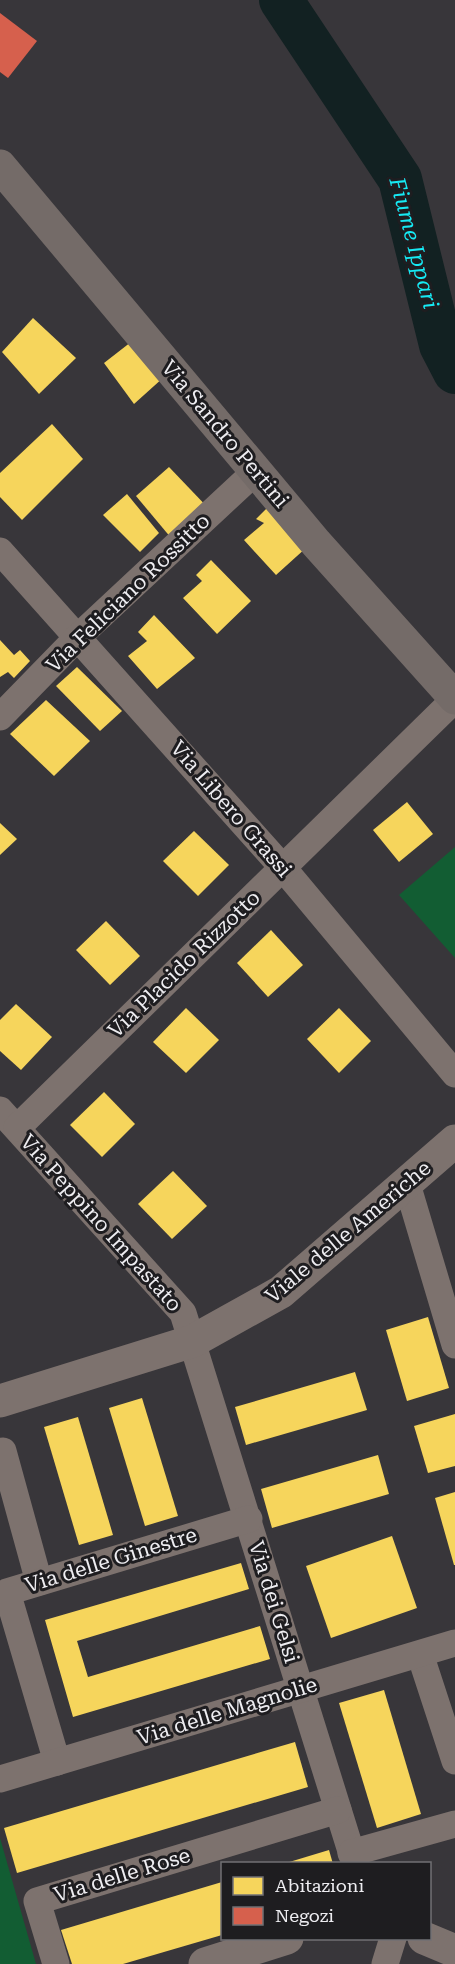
<svg xmlns="http://www.w3.org/2000/svg" width="455" height="1964" viewBox="0 0 455 1964" font-family="'Roboto Serif',serif">
  <style>
    .green { fill: #125d33 }
    .homes { fill: #f6d55c }
    .shops { fill: #d6604d }
    .lines { fill: none; stroke-linecap: round; stroke-linejoin: round }
    .river { stroke: #122122; stroke-width: 44 }
    .minor { stroke: #7d726e; stroke-width: 27 }
    .tertiary { stroke: #7d726e; stroke-width: 33 }
    .secondary { stroke: #746b68; stroke-width: 33 }
    .labels { text-anchor: middle; dominant-baseline: central; stroke-width: 6; stroke-linejoin: round; paint-order: stroke }
    .street-label { font-size: 21px; fill: #eeedf1; stroke: #1e1d20 }
    .water-label { font-size: 22px; font-style: italic; fill: #16e9f3; stroke: #1e1d20 }
  </style>
  <rect width="100%" height="100%" fill="#38363a"/>
  <g class="green">
    <path d="M455,847V958L399,895Z"/>
    <path d="M0,1838L36,1964H0Z"/>
  </g>
  <g class="homes">
    <path d="M33,318L76,358L39,394L2,352Z"/>
    <path d="M131,342L164,377L134,404L104,363Z"/>
    <path d="M52,424L83,459L22,520L0,497V473Z"/>
    <path d="M169,467L212,512L177,545L136,496Z"/>
    <path d="M127,494L159,533L140,552L103,515Z"/>
    <path d="M269,506L307,547L276,575L244,540L264,523L256,519Z"/>
    <path d="M211,560L251,601L217,634L183,598L202,581L196,575Z"/>
    <path d="M154,615L195,658L157,689L128,656L147,641L138,632Z"/>
    <path d="M0,640L14,655L20,650L30,661L14,678L8,672L0,677Z"/>
    <path d="M77,667L122,711L100,731L56,686Z"/>
    <path d="M46,700L90,741L54,776L10,734Z"/>
    <path d="M407,802L433,834L399,862L373,830Z"/>
    <path d="M0,823L17,839L0,855Z"/>
    <path d="M194,831L229,865L198,896L163,861Z"/>
    <path d="M106,921L140,956L110,985L76,950Z"/>
    <path d="M271,930L303,965L268,997L237,963Z"/>
    <path d="M16,1004L52,1037L21,1070L0,1051V1020Z"/>
    <path d="M186,1008L219,1040L186,1073L153,1042Z"/>
    <path d="M339,1008L371,1041L339,1073L307,1039Z"/>
    <path d="M104,1092L135,1124L102,1157L70,1125Z"/>
    <path d="M173,1171L207,1206L172,1239L138,1204Z"/>
    <path d="M428,1317L449,1388L407,1401L386,1330Z"/>
    <path d="M355,1372L367,1410L246,1445L235,1407Z"/>
    <path d="M142,1398L178,1516L145,1526L109,1408Z"/>
    <path d="M455,1414V1466L428,1473L414,1426Z"/>
    <path d="M78,1417L113,1535L79,1545L44,1427Z"/>
    <path d="M378,1455L389,1494L272,1528L261,1489Z"/>
    <path d="M455,1492V1565H454L435,1498Z"/>
    <path d="M392,1536L417,1608L331,1638L306,1566Z"/>
    <path d="M241,1563L249,1589L77,1641L88,1677L260,1626L270,1659L73,1717L45,1620Z"/>
    <path d="M384,1690L421,1814L377,1828L339,1703Z"/>
    <path d="M295,1742L308,1787L17,1873L4,1828Z"/>
    <path d="M329,1850L333,1864H286V1863Z"/>
    <path d="M222,1882V1935L123,1964H72L61,1930Z"/>
  </g>
  <path class="shops" d="M0,13L37,41L8,78L0,72Z"/>
  <g class="lines">
    <path class="river" d="M281,0L400,179L441,345L455,372"/>
    <g class="minor">
      <path d="M0,551L283,868L455,1074"/>
      <path d="M0,717L79,636L257,470"/>
      <path d="M0,1110L183,1313L355,1864"/>
      <path d="M17,1128L455,699"/>
      <path d="M407,1184L455,1345"/>
      <path d="M3,1451L39,1582"/>
      <path d="M420,1654L455,1761"/>
      <path d="M57,1762L7,1592L249,1519"/>
      <path d="M0,1779L455,1643"/>
      <path d="M351,1853L455,1824"/>
      <path d="M56,1964L37,1901L338,1810"/>
      <path d="M385,1964L393,1938"/>
    </g>
    <g class="tertiary">
      <path d="M0,1401L193,1341L281,1292L455,1141"/>
      <path d="M424,1938L455,1951"/>
      <path d="M205,1964L287,1938"/>
    </g>
    <path class="secondary" d="M0,166L316,543L455,698"/>
  </g>
  <g class="labels">
    <g class="street-label">
      <text transform="translate(225 434) rotate(50)">Via Sandro Pertini</text>
      <text transform="translate(128 593) rotate(-44)">Via Feliciano Rossitto</text>
      <text transform="translate(231 809) rotate(49)">Via Libero Grassi</text>
      <text transform="translate(184 964) rotate(-44)">Via Placido Rizzotto</text>
      <text transform="translate(101 1223) rotate(48)">Via Peppino Impastato</text>
      <text transform="translate(348 1232) rotate(-40)">Viale delle Americhe</text>
      <text transform="translate(111 1560) rotate(-17)">Via delle Ginestre</text>
      <text transform="translate(274 1602) rotate(73)">Via dei Gelsi</text>
      <text transform="translate(227 1711) rotate(-17)">Via delle Magnolie</text>
      <text transform="translate(122 1875) rotate(-17)">Via delle Rose</text>
    </g>
    <g class="water-label">
      <text transform="translate(414 243) rotate(75)">Fiume Ippari</text>
    </g>
  </g>
  <rect x="221" y="1862" width="210" height="78" fill="#1e1d20" stroke="#717074" stroke-width="1.5"/>
  <rect x="233" y="1877" width="30" height="18" fill="#f6d55c" stroke="#717074" stroke-width="1.5"/>
  <text x="275" y="1892" font-size="18" fill="#eeedf1">Abitazioni</text>
  <rect x="233" y="1907" width="30" height="18" fill="#d6604d" stroke="#717074" stroke-width="1.5"/>
  <text x="275" y="1922" font-size="18" fill="#eeedf1">Negozi</text>
</svg>
